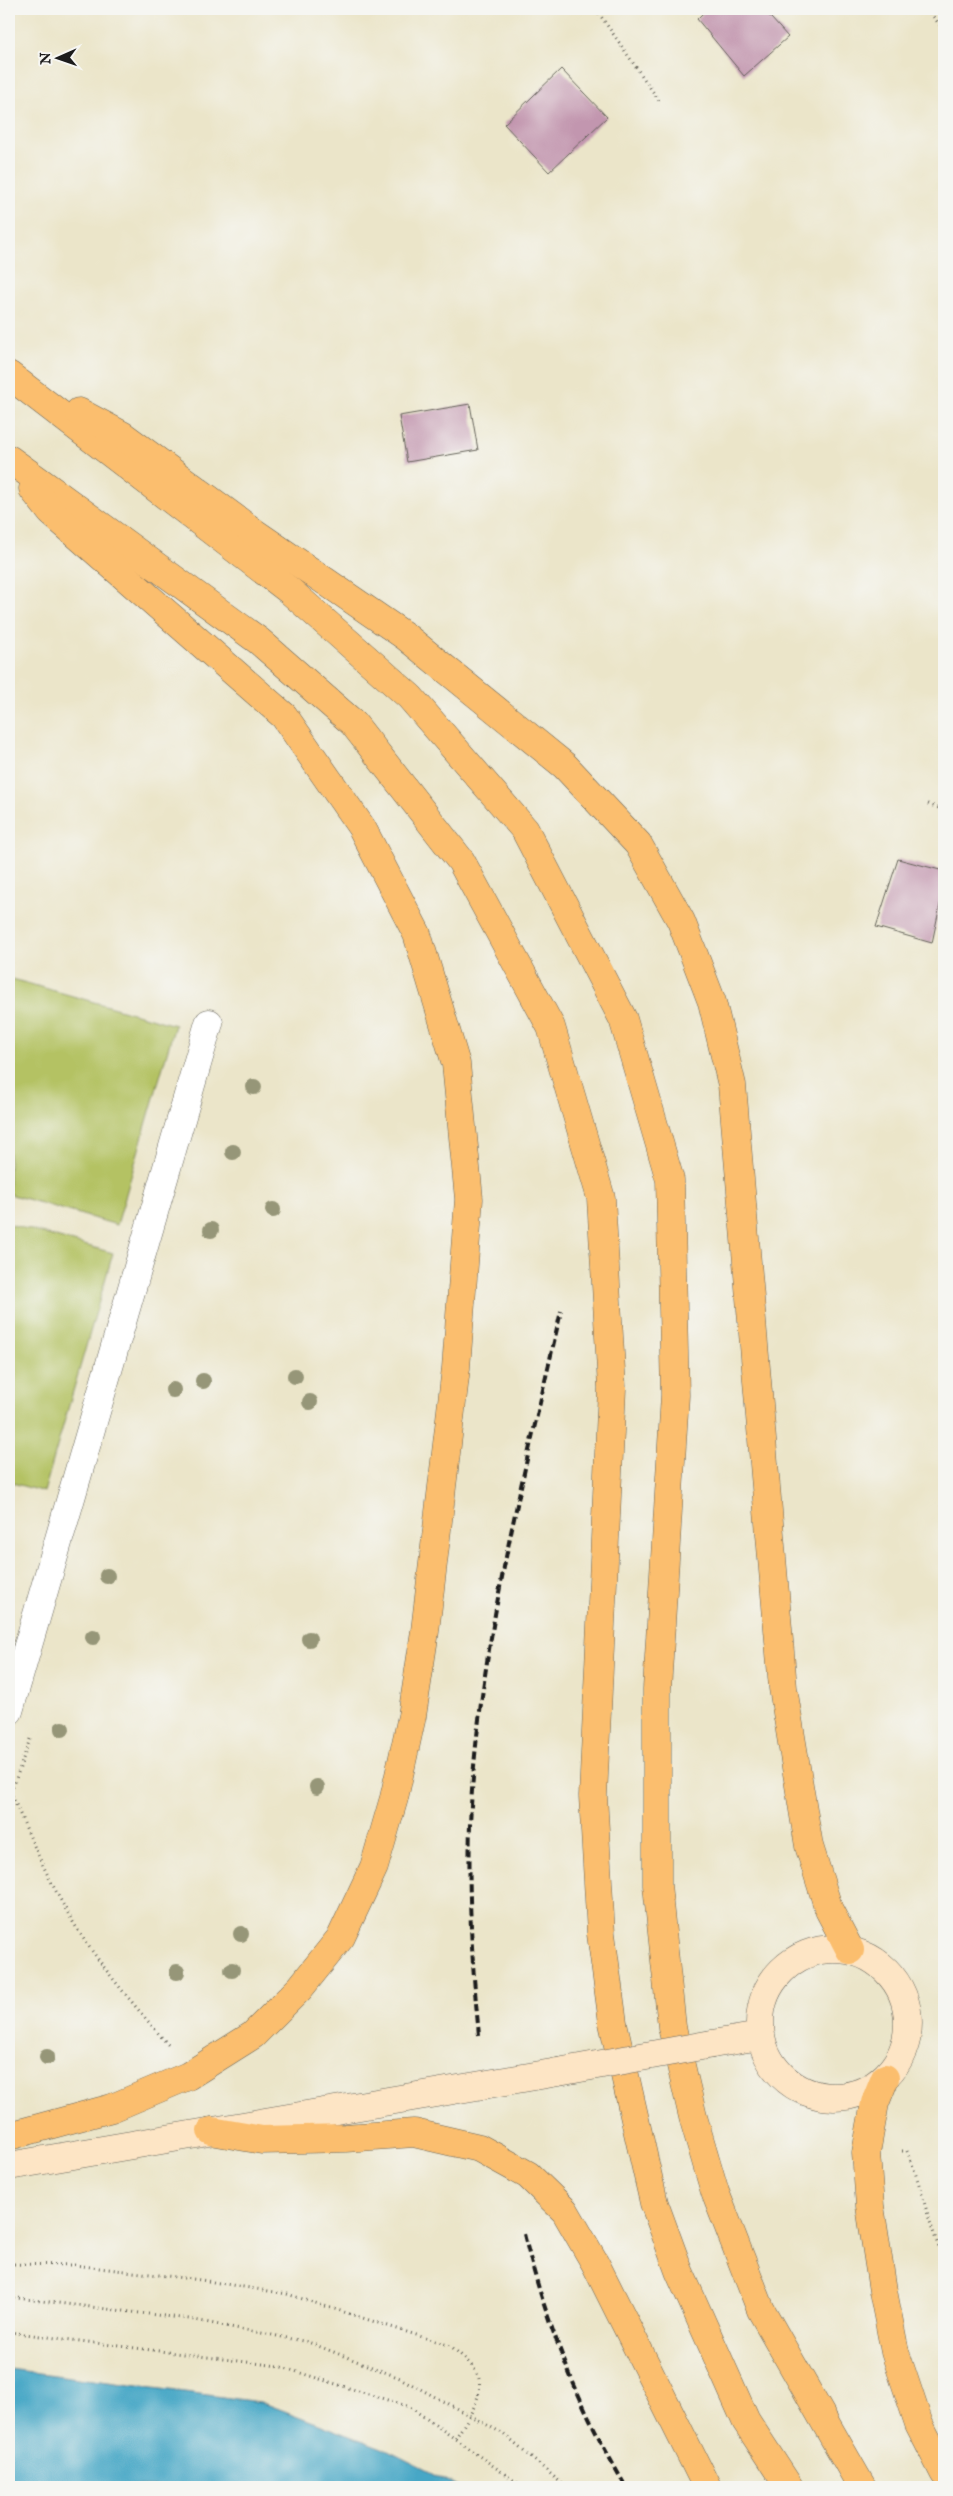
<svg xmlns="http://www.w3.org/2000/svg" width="953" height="2496" viewBox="0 0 953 2496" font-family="'IM FELL English',serif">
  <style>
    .green { fill: #b4c264; stroke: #686f40 }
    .water { fill: #46a7c6; stroke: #316271 }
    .building { fill: #c296af }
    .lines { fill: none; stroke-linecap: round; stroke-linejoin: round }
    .street-casing { stroke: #646259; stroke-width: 29 }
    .secondary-casing { stroke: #646259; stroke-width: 29 }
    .highway-casing { stroke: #646259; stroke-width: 29 }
    .path { stroke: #646259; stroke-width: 3; stroke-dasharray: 1 4; stroke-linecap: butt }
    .street { stroke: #fff; stroke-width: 28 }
    .secondary { stroke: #fde5c5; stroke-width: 28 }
    .highway { stroke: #fbbe6e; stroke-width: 28 }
    .rail { stroke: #1c1c1c; stroke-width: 4; stroke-dasharray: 8 4; stroke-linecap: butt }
    .secondary-bridge-casing { stroke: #646259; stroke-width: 29; stroke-linecap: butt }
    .secondary-bridge { stroke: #fde5c5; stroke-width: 28 }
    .tree { fill: #969678 }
  </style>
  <rect width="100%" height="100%" fill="#f6f6f2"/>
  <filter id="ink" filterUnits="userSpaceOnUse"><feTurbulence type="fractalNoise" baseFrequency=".02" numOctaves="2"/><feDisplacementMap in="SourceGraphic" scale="10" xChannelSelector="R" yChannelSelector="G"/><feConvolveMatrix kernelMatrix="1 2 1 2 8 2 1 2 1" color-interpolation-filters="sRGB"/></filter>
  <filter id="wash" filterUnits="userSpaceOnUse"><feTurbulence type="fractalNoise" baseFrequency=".0096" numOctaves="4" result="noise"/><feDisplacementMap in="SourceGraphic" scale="20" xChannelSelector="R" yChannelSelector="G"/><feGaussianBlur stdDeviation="1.12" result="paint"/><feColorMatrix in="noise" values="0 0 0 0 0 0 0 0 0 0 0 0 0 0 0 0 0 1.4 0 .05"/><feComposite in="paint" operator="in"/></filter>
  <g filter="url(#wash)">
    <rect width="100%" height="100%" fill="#ebe5c9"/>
    <g class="green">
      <path d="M9,978L175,1025L117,1225L9,1194Z"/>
      <path d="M9,1224L113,1253L44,1492L9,1482Z"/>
    </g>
    <path class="water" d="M9,2369L261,2402L382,2448L460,2487H9Z"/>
    <g id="blocks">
      <g class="building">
        <path d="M707,9H763L788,37L744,76L697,19Z"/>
        <path d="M561,69L607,117L549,172L504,124Z"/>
        <path d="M470,404L478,450L407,462L399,416Z"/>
        <path d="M898,859L944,871V886L932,943L876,927Z"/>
      </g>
    </g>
  </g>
  <g filter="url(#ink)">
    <use href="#blocks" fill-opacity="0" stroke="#646259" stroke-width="1"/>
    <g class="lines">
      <g class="street-casing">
        <path id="street" d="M9,1711L209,1023"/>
      </g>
      <g class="secondary-casing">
        <g id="secondary">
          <circle cx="834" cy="2023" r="74"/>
          <path d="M712,2044L760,2036"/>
          <path d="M9,2166L558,2072"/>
        </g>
      </g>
      <g class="highway-casing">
        <g id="highway">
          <path d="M9,375L290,591L410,697L525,830L623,1019L670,1180L675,1395L657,1689V1885L672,2027L693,2117L715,2192L761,2310L862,2487"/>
          <path d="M79,412L122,435L255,533L405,636L565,766L638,844L681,921L712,1002L732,1085L783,1688L809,1846L829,1910L850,1950"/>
          <path d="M9,459L259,641L353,723L461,861L551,1027L601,1198L612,1388L593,1796L601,1934L613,2023L654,2203L679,2271L746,2421L789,2487"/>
          <path d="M885,2078L875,2103L866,2153L870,2206L883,2291L895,2352L919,2424L944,2473"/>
          <path d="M211,2131L262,2140L345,2138L414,2133L479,2148L528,2175L565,2211L595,2263L707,2487"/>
          <path d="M9,2136L112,2108L188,2076L253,2035L300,1988L341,1937L374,1867L394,1798L412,1716L425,1631L456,1368L469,1199L456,1064L417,934L362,828L284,716L51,512L33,489"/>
        </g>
      </g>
      <g class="path">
        <path d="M596,9L660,102"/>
        <path d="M927,9L944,30"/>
        <path d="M928,804L944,810"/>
        <path d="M30,1739L11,1793C30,1838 50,1884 76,1927C103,1970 137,2008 170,2047"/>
        <path d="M902,2151H907C922,2186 928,2225 944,2259"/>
        <path d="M9,2264L74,2265L201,2280L287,2294L451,2346C460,2355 476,2366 479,2379C483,2399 465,2423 455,2439"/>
        <path d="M9,2297L189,2319L308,2342L400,2378L502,2433L566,2487"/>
        <path d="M9,2332L278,2366L410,2407L523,2487"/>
      </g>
      <use href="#street" class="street"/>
      <use href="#secondary" class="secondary"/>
      <use href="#highway" class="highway"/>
      <g class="rail">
        <path d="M479,2035C472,1965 468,1895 470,1824C478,1650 523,1480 561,1311"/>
        <path d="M524,2234C546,2324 579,2407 626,2487"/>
      </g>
      <g class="secondary-bridge-casing">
        <path id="secondary-bridge" d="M558,2072L712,2044"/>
      </g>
      <use href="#secondary-bridge" class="secondary-bridge"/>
    </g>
    <g class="tree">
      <circle cx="254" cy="1087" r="8"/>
      <circle cx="233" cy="1152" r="8"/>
      <circle cx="273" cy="1210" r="8"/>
      <circle cx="211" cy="1230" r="8"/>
      <circle cx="295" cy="1376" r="8"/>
      <circle cx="203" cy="1381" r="8"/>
      <circle cx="173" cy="1390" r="8"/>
      <circle cx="310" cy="1402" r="8"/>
      <circle cx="107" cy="1576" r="8"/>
      <circle cx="93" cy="1637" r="8"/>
      <circle cx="309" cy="1639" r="8"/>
      <circle cx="62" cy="1729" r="8"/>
      <circle cx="317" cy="1787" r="8"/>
      <circle cx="241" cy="1934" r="8"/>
      <circle cx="232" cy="1970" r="8"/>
      <circle cx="177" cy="1972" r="8"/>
      <circle cx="47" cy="2057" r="8"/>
    </g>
  </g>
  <rect width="953" height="2496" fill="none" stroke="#f6f6f2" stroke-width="30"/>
  <g transform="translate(58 58) rotate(268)" stroke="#f6f6f2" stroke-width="4" paint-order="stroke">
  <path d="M0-4L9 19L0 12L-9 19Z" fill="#1c1c1c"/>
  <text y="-8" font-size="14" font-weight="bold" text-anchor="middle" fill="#1c1c1c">N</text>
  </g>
</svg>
